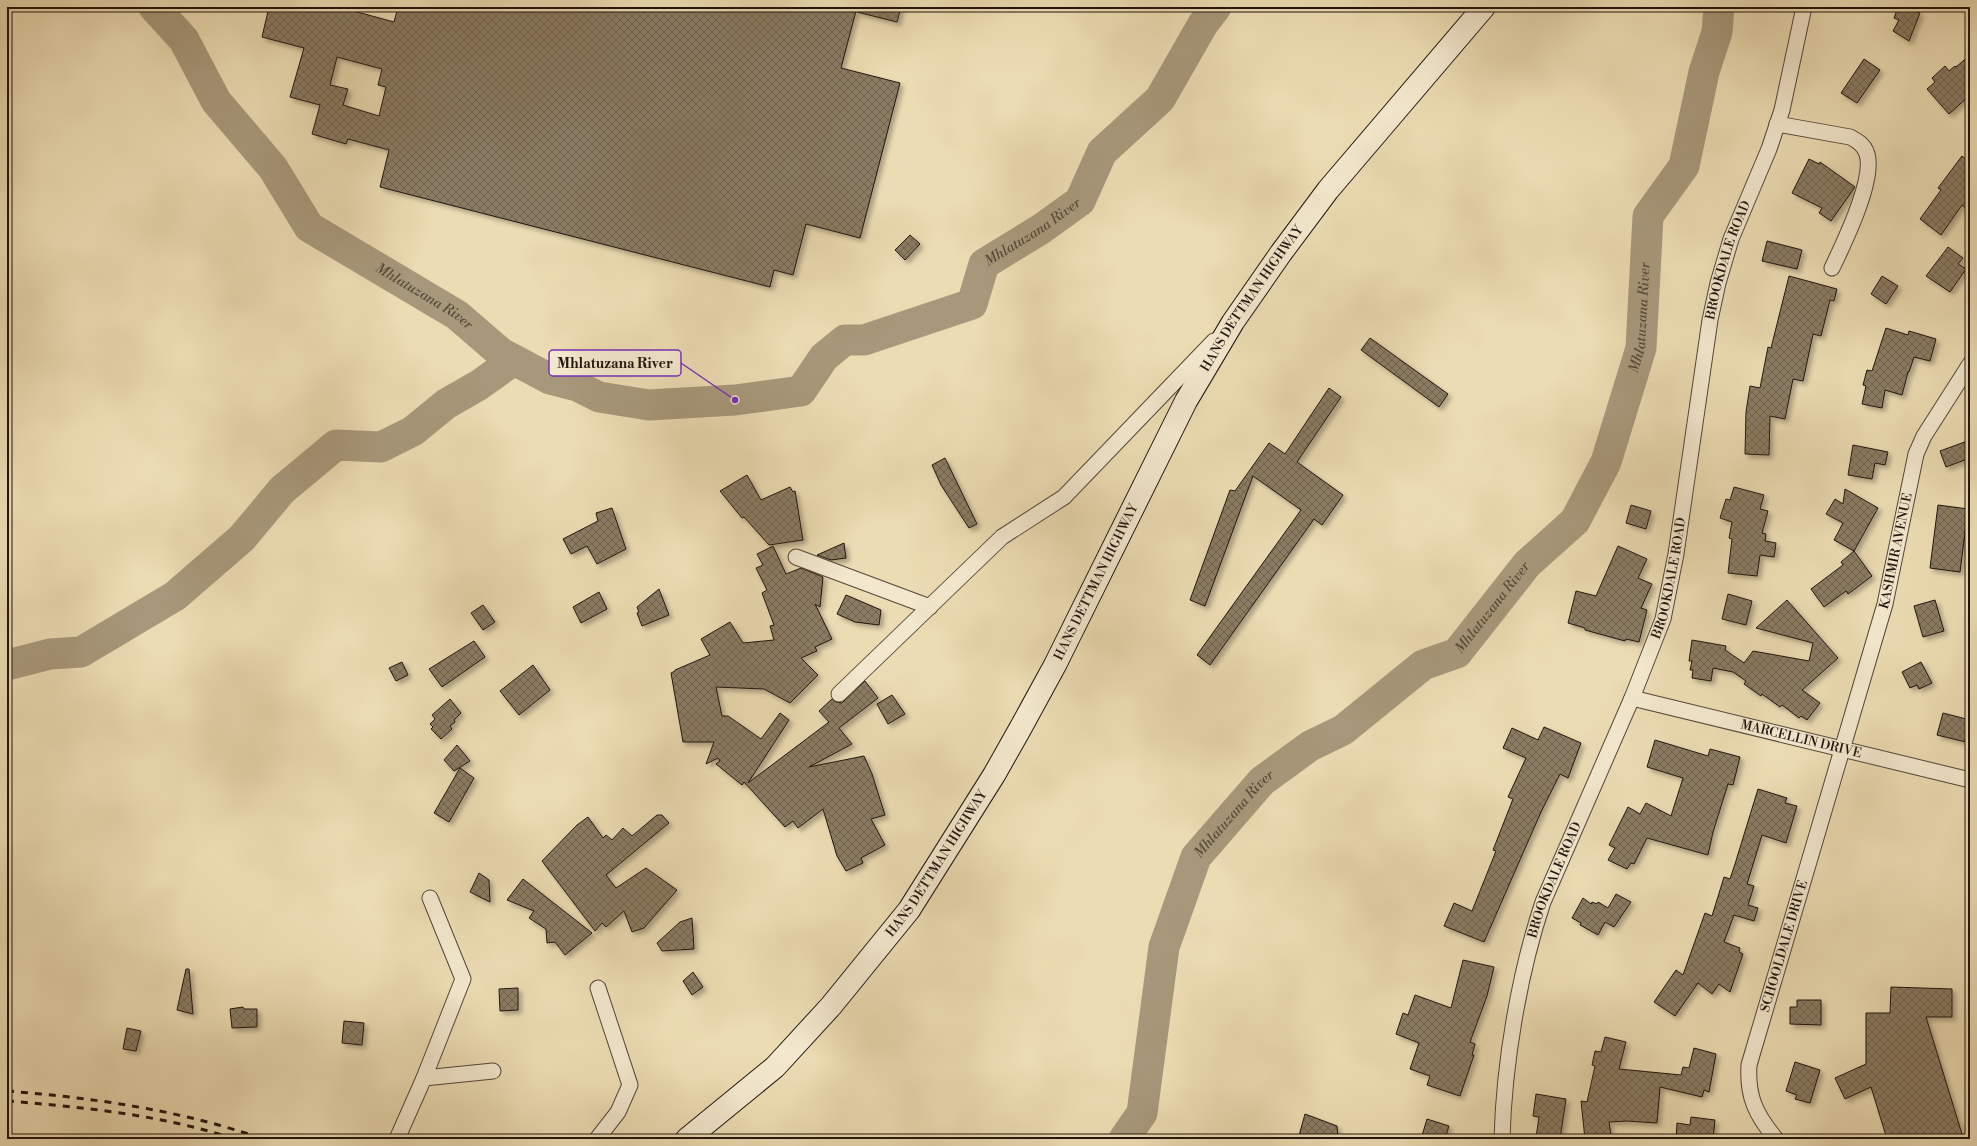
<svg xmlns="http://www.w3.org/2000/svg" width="1977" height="1146" viewBox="0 0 1977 1146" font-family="'Libre Bodoni',serif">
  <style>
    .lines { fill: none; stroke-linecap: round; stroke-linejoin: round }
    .river { stroke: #a7987b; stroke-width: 31 }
    .building { fill: url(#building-cross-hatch); stroke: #20140f; fill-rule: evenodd; filter: url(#shadow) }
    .street-casing { stroke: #534638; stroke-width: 17 }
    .secondary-casing { stroke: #20140f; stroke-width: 24 }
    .street { stroke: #f3e8ce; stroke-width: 15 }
    .secondary { stroke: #f3e8ce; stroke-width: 22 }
    .rail { stroke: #20140f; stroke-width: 3; stroke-dasharray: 7 7; stroke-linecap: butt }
    .labels { text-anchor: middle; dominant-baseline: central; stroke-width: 3.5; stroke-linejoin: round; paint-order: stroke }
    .street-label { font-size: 13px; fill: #20140f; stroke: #f3e8ce }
    .water-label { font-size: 14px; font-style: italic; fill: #56493a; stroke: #f3e8ce }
    .leader { fill: none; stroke: #7b2cbf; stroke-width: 1.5 }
    .callout-dot { fill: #7b2cbf; stroke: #f3e8ce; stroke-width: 1.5 }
    .callout { fill: #f3e8ce; stroke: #7b2cbf; stroke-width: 1.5 }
    .callout-label { font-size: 14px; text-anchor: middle; font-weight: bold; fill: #20140f }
  </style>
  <defs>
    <pattern id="building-cross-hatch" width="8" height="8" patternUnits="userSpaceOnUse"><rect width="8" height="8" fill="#8a7c64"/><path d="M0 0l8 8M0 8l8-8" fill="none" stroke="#706451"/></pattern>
    <filter id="shadow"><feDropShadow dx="3.5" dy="3.5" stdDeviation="2" flood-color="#0004"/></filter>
  </defs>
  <rect width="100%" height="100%" fill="#ecdcb3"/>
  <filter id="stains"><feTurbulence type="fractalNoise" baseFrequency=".005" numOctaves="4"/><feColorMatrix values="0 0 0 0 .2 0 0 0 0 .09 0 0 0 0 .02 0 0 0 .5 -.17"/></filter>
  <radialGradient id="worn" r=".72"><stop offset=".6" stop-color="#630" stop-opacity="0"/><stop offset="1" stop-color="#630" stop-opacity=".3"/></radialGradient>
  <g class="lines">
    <g class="river">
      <path id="s1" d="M154,7L184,40L216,101L273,168L309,227L457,315L501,353L550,379L577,386L599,397L649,405L735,400L801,391L824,357L845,340H864L972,304L984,264L1041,229L1080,201L1102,152L1160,99L1203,24L1216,7"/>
      <path d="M7,665L50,654L81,652L175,596L242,538L282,490L336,445L381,447L413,431L446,404L479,385L514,360"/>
      <path id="s2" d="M1124,1139L1142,1113L1164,947L1196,857L1262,781L1310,746L1343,730L1423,665L1457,653L1527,564L1575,521L1606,462L1641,348L1648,216L1684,166L1704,72L1717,32L1719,7"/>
    </g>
  </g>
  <g class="building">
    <path d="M269,7H339L394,22L398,7H857L841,68L900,83L860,238L806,224L793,275L774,270L770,287L380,187L389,150L348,139L346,144L312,134L320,105L290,97L304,48L262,37ZM337,57L382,69L378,85L386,87L379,116L343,105L348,89L330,85Z"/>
    <path d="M857,7H901L897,22L857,12Z"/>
    <path d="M1898,7H1903L1920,13L1909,41L1893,31L1899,20L1894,18Z"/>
    <path d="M1970,55V95L1949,114L1927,89L1935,82L1932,78L1945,66L1949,71L1955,66L1956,67Z"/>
    <path d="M1864,59L1880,70L1857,103L1841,93Z"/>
    <path d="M1962,156L1970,162V211L1962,205L1941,235L1920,219L1941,190L1938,188Z"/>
    <path d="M1809,159L1819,164L1820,162L1855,187L1831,221L1819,213L1822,208L1792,193Z"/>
    <path d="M910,235L920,244L905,260L895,250Z"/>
    <path d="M1767,241L1802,250L1797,269L1762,261Z"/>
    <path d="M1948,247L1963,258L1958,264L1966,269L1950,292L1926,276Z"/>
    <path d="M1789,276L1837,289L1834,301L1830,300L1821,336L1813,334L1803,381L1793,379L1785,419L1770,416L1769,455L1745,454L1746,412L1750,386L1760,388L1768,347L1771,348Z"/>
    <path d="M1882,276L1898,286L1886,304L1871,294Z"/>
    <path d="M1886,328L1908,335L1909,331L1936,339L1930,361L1914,357L1909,372H1908L1902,395L1885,390L1882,408L1862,404L1866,386L1863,385L1867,370L1872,371Z"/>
    <path d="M1370,338L1448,394L1439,407L1361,350Z"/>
    <path d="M1329,388L1341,397L1297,462L1343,495L1322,525L1314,519L1210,665L1197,655L1301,510L1253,476L1205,606L1190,600L1230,490L1235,491L1269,443L1285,454Z"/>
    <path d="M1970,440V458L1946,467L1940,451Z"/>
    <path d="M1853,445L1888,452L1885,465L1875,463L1872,479L1848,475Z"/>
    <path d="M945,458L977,524L969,528L941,485L932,465Z"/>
    <path d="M747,475L761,500L790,487L793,492L795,491L803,540L769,545L744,517L742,518L720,491Z"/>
    <path d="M1734,487L1764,495L1760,509L1768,511L1762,533L1766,534L1765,541L1776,543L1774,557L1760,555L1757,576L1728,573L1732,539L1729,538L1732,522L1720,518L1726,499L1730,500Z"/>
    <path d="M1845,489L1878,508L1854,551L1834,540L1843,523L1826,514L1835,499L1843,504Z"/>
    <path d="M1631,505L1651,511L1646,529L1626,523Z"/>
    <path d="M1938,505L1968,509L1960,572L1930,568Z"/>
    <path d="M612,508L626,549L597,564L587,546L571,554L563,539L598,521L596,513Z"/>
    <path d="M844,543L846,558L831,560L817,555Z"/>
    <path d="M773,546L786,574L801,568L823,577L820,607L815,604L832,639L815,647L817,651L801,658L818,675L790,703L764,689L716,687L722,716H728L761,739L780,713L789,720L748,783L829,722L819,711L832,699L836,702L842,703L865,681L878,698L839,728L852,744L809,767L864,756L872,774L885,815L871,819L885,845L861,858L863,863L846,871L837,856L823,809L798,828L793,821L785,827L744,782L742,785L716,764L720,761L718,758L706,764L714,742H683L671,673L675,671V670L710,655L701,639L730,622L743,643L774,640L770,626L774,625L762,593L767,590L756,568L763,565L757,554Z"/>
    <path d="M1618,546L1647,559L1638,578L1652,584L1641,608L1647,610L1639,642L1626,639L1625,641L1585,630V628L1568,623L1576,591L1596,596Z"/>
    <path d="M1854,551L1872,576L1848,594L1846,591L1824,607L1811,589L1843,565L1841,562Z"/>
    <path d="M659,589L669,615L642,626L637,613L639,612L637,607Z"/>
    <path d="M599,592L607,609L581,623L573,607Z"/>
    <path d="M1728,594L1752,601L1746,625L1722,619Z"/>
    <path d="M846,595L881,610L879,625L855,622L837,614Z"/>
    <path d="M1787,600L1838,658L1802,690L1820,703L1807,720L1801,716L1799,718L1782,705L1780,707L1762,694L1761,696L1744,684L1746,681L1733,672L1713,668L1711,681L1692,678L1693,670H1690L1692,661H1689L1692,640L1726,646L1725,650L1744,663L1753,651L1809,661L1813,643L1756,628Z"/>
    <path d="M1935,600L1944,631L1923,637L1914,606Z"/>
    <path d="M483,605L495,622L483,630L471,613Z"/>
    <path d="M474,641L485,657L442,687L429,669Z"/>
    <path d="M402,662L408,675L396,681L389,668Z"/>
    <path d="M1921,662L1932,683L1919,689L1917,685L1910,688L1902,672Z"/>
    <path d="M533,665L550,690L519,715L500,691Z"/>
    <path d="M892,695L905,714L888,724L877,704Z"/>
    <path d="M450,699L461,713L454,720L455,722L450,726L452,729L441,739L431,729L433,727L430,724L435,719L432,715Z"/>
    <path d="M1943,713L1970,720V743L1937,735Z"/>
    <path d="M1544,727L1581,743L1568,778L1560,774L1541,812L1484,942L1444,926L1454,903L1472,911L1496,851L1493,850L1513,799L1508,797L1526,758L1503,748L1512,728L1538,740Z"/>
    <path d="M1655,740L1708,756L1710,749L1740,757L1733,785L1728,784L1713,832L1708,855L1647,838L1634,864L1631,863L1627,869L1608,860L1615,848L1609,845L1628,807L1640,814L1646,803L1671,816L1683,778L1647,767Z"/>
    <path d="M457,745L470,761L454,771L444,760Z"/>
    <path d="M460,768L474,778L449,822L434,813Z"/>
    <path d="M1758,789L1787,798L1785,803L1797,806L1786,843L1762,835L1747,884L1754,886L1748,905L1758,908L1754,921L1734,915L1724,942L1740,948L1739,952L1743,954L1730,992L1719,984L1712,994L1698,983L1675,1016L1654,1002L1676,970L1683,975L1705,913L1712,916L1724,877L1730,879L1735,864Z"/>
    <path d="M657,815H662L669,823L606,875L616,888L646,868L677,890L644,928L632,932L624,911L606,927L602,923L595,931L542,861L577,825L588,817L603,838L606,835L612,840L623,828L632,836Z"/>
    <path d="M479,873L489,880L490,902L470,892Z"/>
    <path d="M523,879L592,933L565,955L555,942L547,943L546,929L529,918L534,911L507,900Z"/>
    <path d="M1616,894L1631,902L1614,927L1605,922L1598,935L1580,925L1581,923L1572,918L1583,898L1591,904L1592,902L1597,904L1598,902L1608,908Z"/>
    <path d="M692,918L694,949L662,951L657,943L680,922Z"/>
    <path d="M1463,960L1494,967L1487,996L1470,1042L1475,1044L1472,1055H1474L1460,1096L1427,1085L1430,1076L1410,1069L1419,1043L1396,1034L1403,1013L1408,1015L1415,995L1451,1008Z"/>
    <path d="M186,969H189L193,1014L177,1010Z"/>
    <path d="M693,972L703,987L692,995L683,981Z"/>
    <path d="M1891,987L1952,989V1017H1926L1962,1134L1945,1139H1887L1871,1087L1845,1099L1835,1078L1866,1064V1013H1890Z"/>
    <path d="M518,988V1010L500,1011L499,989Z"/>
    <path d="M1797,1000H1821V1025L1790,1024V1007H1797Z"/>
    <path d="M243,1007L244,1009H257V1027L232,1028L230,1009Z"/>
    <path d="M344,1021L364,1023L362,1045L342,1043Z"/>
    <path d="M127,1028L141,1031L136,1051L123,1049Z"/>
    <path d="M1605,1037L1626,1042L1619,1069L1681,1075L1683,1067L1689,1068L1694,1048L1716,1054L1709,1092L1704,1090L1702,1097L1660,1087L1657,1123L1627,1121L1609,1122L1611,1135L1601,1136V1139H1585L1581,1101L1587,1102L1595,1066L1592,1065L1595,1051L1601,1052Z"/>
    <path d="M1795,1062L1820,1070L1810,1103L1795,1099L1797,1095L1786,1091Z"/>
    <path d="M1536,1094L1566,1099L1560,1139L1536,1137L1539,1117L1533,1116Z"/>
    <path d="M1305,1114L1337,1126L1338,1139H1298Z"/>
    <path d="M1691,1117L1715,1120L1713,1139H1676L1677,1123L1690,1125Z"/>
    <path d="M1427,1119L1449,1126L1445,1139H1421Z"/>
  </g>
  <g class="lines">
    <g class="street-casing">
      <g id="street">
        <path d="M1777,124L1850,137C1858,141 1864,145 1867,154C1875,180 1844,243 1832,268"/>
        <path d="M796,557L930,607"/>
        <path d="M839,694L1002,537L1064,497L1214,341"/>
        <path id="s3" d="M1632,698L1970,780"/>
        <path d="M424,1078L463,979L430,898"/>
        <path d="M397,1139L424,1078L493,1071"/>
        <path d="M597,1139L618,1112L630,1085L598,988"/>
        <path id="s4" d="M1502,1139C1504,1063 1519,974 1543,902L1632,698L1663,619L1676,554L1710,320L1718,283L1731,239L1769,149L1782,110L1804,7"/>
        <path id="s5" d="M1776,1139C1756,1115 1747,1097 1749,1065L1885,604L1916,454L1924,436L1970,364"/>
      </g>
    </g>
    <g class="secondary-casing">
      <g id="secondary">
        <path id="s6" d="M687,1139L775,1067L831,1006L909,910L994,775L1020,729L1055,665L1186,401L1233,322L1281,253L1328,190L1484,7"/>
      </g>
    </g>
    <use href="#street" class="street"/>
    <use href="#secondary" class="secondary"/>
    <g class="rail">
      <path d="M7,1091C94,1098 181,1110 263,1139"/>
      <path d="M7,1101C83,1107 162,1115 235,1139"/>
    </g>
  </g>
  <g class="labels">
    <g class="street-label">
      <text stroke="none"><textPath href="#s4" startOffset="914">BROOKDALE ROAD</textPath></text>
      <text stroke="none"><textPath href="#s6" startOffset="1022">HANS DETTMAN HIGHWAY</textPath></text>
      <text stroke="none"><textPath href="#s5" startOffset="616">KASHMIR AVENUE</textPath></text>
      <text stroke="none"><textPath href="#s4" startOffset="590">BROOKDALE ROAD</textPath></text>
      <text stroke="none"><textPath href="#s6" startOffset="698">HANS DETTMAN HIGHWAY</textPath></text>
      <text stroke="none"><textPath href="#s3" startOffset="174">MARCELLIN DRIVE</textPath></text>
      <text stroke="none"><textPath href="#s6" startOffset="374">HANS DETTMAN HIGHWAY</textPath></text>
      <text stroke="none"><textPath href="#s4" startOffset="266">BROOKDALE ROAD</textPath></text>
      <text stroke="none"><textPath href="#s5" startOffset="205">SCHOOLDALE DRIVE</textPath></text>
    </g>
    <g class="water-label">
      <text stroke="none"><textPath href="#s1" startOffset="1113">Mhlatuzana River</textPath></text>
      <text stroke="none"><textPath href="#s1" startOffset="405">Mhlatuzana River</textPath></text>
      <text stroke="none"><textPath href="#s2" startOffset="1024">Mhlatuzana River</textPath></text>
      <text stroke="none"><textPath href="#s2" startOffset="688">Mhlatuzana River</textPath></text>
      <text stroke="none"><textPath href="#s2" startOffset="352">Mhlatuzana River</textPath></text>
    </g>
  </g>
  <path class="leader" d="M735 400L681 363"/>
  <circle class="callout-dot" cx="735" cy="400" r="4"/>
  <rect class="callout" x="549" y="350" width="132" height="26" rx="4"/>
  <g class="callout-label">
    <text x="615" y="368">Mhlatuzana River</text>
  </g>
  <rect width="1977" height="1146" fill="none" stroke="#ecdcb3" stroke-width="24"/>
  <rect x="8" y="8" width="1961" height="1130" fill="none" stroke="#20140f" stroke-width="2"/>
  <rect x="12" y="12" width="1953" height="1122" fill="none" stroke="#20140f"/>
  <rect width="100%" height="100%" filter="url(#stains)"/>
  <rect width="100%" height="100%" fill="url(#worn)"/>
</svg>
